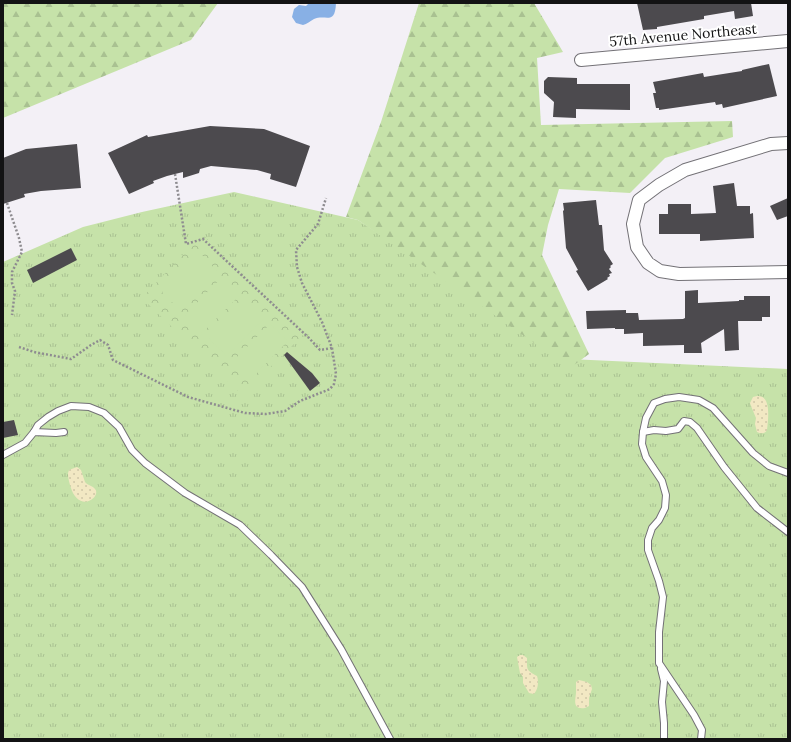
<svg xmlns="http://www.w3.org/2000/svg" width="791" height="742" viewBox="0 0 791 742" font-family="Lora,serif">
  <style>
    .grass { fill: url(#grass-tufts) }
    .forest { fill: url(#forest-firs) }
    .sand { fill: url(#sand-dots) }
    .park { fill: url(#park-crowns) }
    .garden { fill: #c6e2a9 }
    .water { fill: #88b0e5 }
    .building { fill: #4c4a4e }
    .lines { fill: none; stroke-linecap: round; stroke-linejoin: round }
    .service-casing { stroke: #737176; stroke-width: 8 }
    .minor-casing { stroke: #737176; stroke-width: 14 }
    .path { stroke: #8e8c90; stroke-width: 2.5; stroke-dasharray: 2 2; stroke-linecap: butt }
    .service { stroke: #fff; stroke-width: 6 }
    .minor { stroke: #fff; stroke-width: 12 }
    .labels { text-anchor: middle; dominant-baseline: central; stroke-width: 4; stroke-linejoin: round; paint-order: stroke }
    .street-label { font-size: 14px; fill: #131314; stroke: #fff }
  </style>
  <defs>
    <pattern id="grass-tufts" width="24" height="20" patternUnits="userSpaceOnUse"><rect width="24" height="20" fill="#c6e2a9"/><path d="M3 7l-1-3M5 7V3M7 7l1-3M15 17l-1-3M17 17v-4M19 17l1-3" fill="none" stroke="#a9c191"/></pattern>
    <pattern id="forest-firs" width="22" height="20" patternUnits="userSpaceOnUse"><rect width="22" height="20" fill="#c6e2a9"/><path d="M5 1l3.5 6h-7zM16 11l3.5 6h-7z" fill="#a9c191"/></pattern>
    <pattern id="sand-dots" width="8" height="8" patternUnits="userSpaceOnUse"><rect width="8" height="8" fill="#f2e8c3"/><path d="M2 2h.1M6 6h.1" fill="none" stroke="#cfc6a7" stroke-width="1.8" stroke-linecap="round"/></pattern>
    <pattern id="park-crowns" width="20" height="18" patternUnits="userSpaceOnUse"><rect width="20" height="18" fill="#c6e2a9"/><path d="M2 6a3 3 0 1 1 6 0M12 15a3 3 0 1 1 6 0" fill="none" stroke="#a9c191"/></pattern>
  </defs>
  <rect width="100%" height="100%" fill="#f3f0f6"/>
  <path class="grass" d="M234,192L358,220L569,359L788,369V739H3V262L83,227L142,212Z"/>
  <g class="forest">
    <path d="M3,3H218L191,40L3,118Z"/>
    <path d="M419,3H534L563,52L537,58L541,125L732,121L733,137L665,158L630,193L559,189L548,225L542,255L589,354L570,368L358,220L346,217L381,122Z"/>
  </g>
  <g class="sand">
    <path d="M757,396C772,395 768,420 767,430C765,434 761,434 757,432L755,424L756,418L751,406L750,403L753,397Z"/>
    <path d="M77,467L81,470L85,482C87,485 93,486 95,489C102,497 78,515 70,485C69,481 68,478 68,473L69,470Z"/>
    <path d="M520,655H523L527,658C527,670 526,670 537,676C539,682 538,689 534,694L529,693L523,683V677L520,673L517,657Z"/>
    <path d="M579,680L587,682L591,685L592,689L589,698V706L585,708C570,710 577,697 576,689C576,687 576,685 576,682Z"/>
  </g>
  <path class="park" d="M202,234L305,333L242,395L142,298Z"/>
  <g class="garden">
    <path d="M200,253L217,271L179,309L162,292Z"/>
    <path d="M223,276L241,294L202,333L185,315Z"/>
    <path d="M247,300L265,318L226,356L209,338Z"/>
    <path d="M270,324L288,341L250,380L232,362Z"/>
  </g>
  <path class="water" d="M309,3H336C335,26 326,14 314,19C310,21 307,24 303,25L296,23L292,17L294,9L299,5L306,6Z"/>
  <g class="building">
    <path d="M637,3H751L753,16L735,19L734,11L704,16V19L657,27V29L643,30Z"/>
    <path d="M769,64L777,96L723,108L722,104L716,105L715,102L659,110V108H656L653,93H656L653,82L703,73L704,77L742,71V70Z"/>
    <path d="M548,77L577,78V84H630V110L576,109V118L553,117L554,102L544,93V81Z"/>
    <path d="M210,126L264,129L310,146L296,187L270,179L271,174L257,170L211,166L200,169L199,173L183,178V172L167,176L153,181L154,183L129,194L108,153L147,135L148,137Z"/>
    <path d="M77,144L81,188L41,191L24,194L25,197L3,204V158L26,149Z"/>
    <path d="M734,183L737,206H750V214L753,213L754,238L700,241V234H659V214H668V204H691V214L716,213L713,186Z"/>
    <path d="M788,198V216L777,220L770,206Z"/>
    <path d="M596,200L599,225H602L604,250L613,264L610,266L611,267L609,269L612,273L609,274L610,276L607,278L608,279L588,291L576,271L578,270L566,248L563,211L564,210L563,203Z"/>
    <path d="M71,248L77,260L33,283L27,270Z"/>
    <path d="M698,290V303L739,301V300H744V296H770V317H762V321H738L739,350L725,351L724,329L701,343L702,353H684V345L643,346V333L624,334V329H615V328L587,329L586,311L626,310V313H638L639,320L683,319L685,318V291Z"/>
    <path d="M287,352L312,373L320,383L310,391L284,355Z"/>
    <path d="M14,420L18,435L3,438V422Z"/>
  </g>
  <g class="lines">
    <g class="service-casing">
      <g id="service">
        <path d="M34,432L38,425L48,417L58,411L71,406L89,407L104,413L119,427L132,450L145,463L185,493L240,525L271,555L302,587L341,649L390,739"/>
        <path d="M643,432L654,430L666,431L678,429L684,421L690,422L697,428L724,467L757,508L788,532"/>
        <path d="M3,455L25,443L34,432L56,433L64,432"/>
        <path d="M661,669L664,681L662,702L664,723V739"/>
        <path d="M701,739L702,730L694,715L659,663V632L663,597L659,581L648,550V540L652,528L659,520L665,508L666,495L662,481L646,457L642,444L643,432L646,418L654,403L665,399L679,397L699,400L713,408L753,453L769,466L788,473"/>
      </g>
    </g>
    <g class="minor-casing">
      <g id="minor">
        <path d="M581,60L788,41"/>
        <path d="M788,143L771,144L685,170L659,185L639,200L633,224L637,247L648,263L660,271L679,274L788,272"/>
      </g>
    </g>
    <g class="path">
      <path d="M175,174L186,244L203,239L309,338L320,350L332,348"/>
      <path d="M7,203L19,238L22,252L12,272V283L15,291L12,315"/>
      <path d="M19,347L34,352L71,359L91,345L100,340L108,345L113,360L188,397L245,413L266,414L285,411L300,401L330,389L334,384L336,374L332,348L322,322L302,283L297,267L296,250L318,224L326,198"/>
    </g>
    <use href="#service" class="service"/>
    <use href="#minor" class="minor"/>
  </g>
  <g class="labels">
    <g class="street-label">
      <text transform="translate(683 35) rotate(-5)">57th Avenue Northeast</text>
    </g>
  </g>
  <rect width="791" height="742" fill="none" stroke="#131314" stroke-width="8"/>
</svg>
